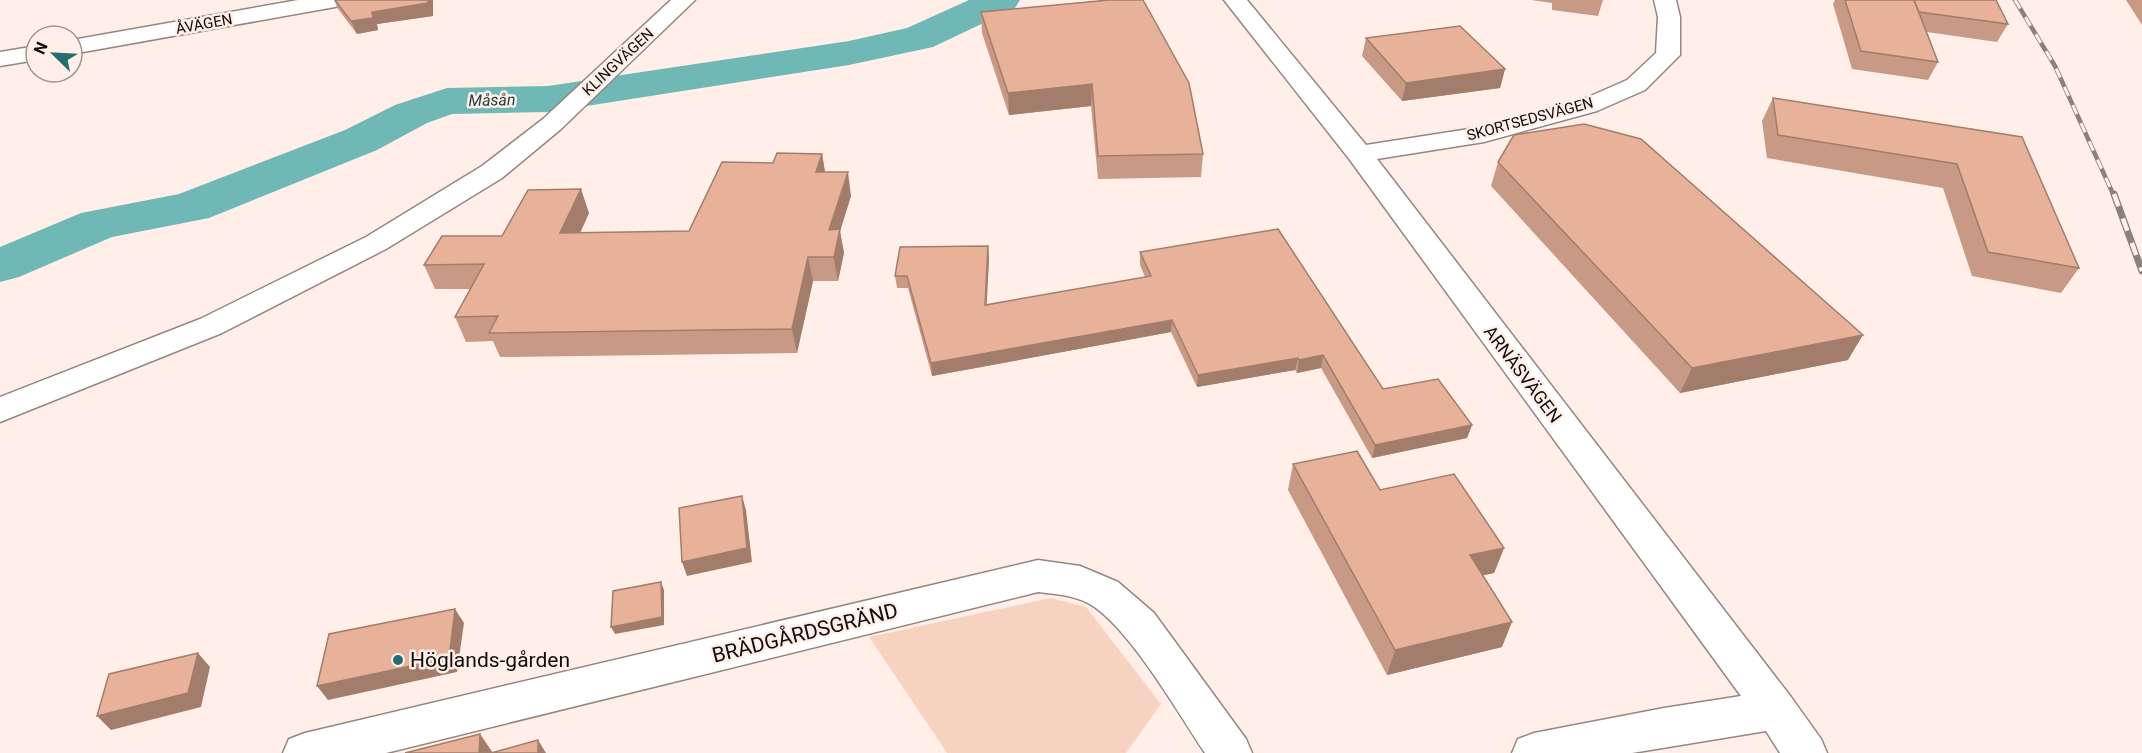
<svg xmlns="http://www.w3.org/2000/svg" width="2142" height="753" viewBox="0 0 2142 753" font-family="Roboto,sans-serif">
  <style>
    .green { fill: #f8d2c1 }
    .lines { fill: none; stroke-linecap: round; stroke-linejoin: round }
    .river { fill: #70b8b5; fill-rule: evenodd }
    .minor-casing { stroke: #958680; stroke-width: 3 }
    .minor { fill: #fff; fill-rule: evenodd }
    .rail-far1-casing { stroke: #8b817c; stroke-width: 4.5 }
    .rail-casing { stroke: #8b817c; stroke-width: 7 }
    .rail-far1 { stroke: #ffefe8; stroke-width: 3; stroke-dasharray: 10; stroke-linecap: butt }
    .rail { stroke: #ffefe8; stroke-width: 4.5; stroke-dasharray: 13; stroke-linecap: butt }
    .wall { fill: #c89984 }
    .shaded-wall { fill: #a27d6c }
    .building { fill: #e8b29a; stroke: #a27d6c; stroke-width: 1.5 }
    .poi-dot { fill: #246f6d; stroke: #ffefe8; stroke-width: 2 }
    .labels { text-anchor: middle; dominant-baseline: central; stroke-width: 5; stroke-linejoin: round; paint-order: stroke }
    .far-street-label { font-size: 15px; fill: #110c0a; stroke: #ffefe8 }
    .far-water-label { font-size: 16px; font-style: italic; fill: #1c3f3e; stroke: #ffefe8 }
    .street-label { font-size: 18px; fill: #110c0a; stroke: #ffefe8 }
    .near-street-label { font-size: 21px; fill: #110c0a; stroke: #ffefe8 }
    .near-poi-label { font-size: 21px; fill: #110c0a; stroke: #ffefe8; text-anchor: start }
  </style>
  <rect width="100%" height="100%" fill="#ffefe8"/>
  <path class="green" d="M1051,598L1086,607L1161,704L1126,753H947L869,637Z"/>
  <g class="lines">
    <path class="river" d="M969,0H1020L1015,8L933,47L849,65L548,112L452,114L427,123L377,150L209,218L112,237L19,277L0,282V247L81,213L179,194L345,130L395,105L447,88L548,86L849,41L907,28Z"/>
    <g class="minor-casing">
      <g id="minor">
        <path d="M298,0H346L343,5L335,7L72,54V40Z"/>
        <path d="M671,0H695L561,129L502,178L386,249L222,333L0,422V397L200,319L366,237L482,166L543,119Z"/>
        <path d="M1224,0H1247L1366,145L1482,127L1579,101L1627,80L1656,53L1658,17L1654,0H1676L1680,17V55L1645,90L1597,111L1484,142L1377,159L1791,697L1821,739L1827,753H1780L1766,731L1632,753H1512L1518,739L1534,733L1664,708L1741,696L1350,160Z"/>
        <path d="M36,46V60L0,66V52Z"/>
        <path d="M1038,560L1080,566L1118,582L1154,613L1246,739L1252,753H1205C1178,713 1128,625 1088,603C1072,595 1055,594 1038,592L386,753H283L289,739L305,733Z"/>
      </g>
    </g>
    <use href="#minor" class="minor"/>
    <g class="rail-far1-casing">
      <path id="rail-far1" d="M2015,0L2055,66L2114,196"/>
    </g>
    <g class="rail-casing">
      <path id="rail" d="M2114,194L2142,271"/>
    </g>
    <use href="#rail-far1" class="rail-far1"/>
    <use href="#rail" class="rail"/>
  </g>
  <g class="wall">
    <path d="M334,0H433V16L377,24L378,30L357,34L338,9Z"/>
    <path d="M1531,0H1603L1598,16L1552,10V3Z"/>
    <path d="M1835,0H1996L2008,24L1997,42L1927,32L1938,62L1928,80L1852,69L1833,4Z"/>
    <path d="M2126,0H2142V25Z"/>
    <path d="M981,12L1203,154L1201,177L1098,179L1091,106L1009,115L982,33Z"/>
    <path d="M1366,38L1505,69L1500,88L1402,101L1362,56Z"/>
    <path d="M1773,98L2022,137L2079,268L2061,293L1972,276L1943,188L1767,158L1762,121Z"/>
    <path d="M822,154L825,172L851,196L840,231L844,253L838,281H813L797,353L500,357L493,341L466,342L455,317L470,289H435L424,265L502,236L589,213L580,233L689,231L773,163Z"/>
    <path d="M1498,162L1848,360L1680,393L1491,186Z"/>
    <path d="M988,246L989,259L986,305L1145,277L1140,265V252L1383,389L1472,425L1467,438L1372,458L1321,368L1297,373L1295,370L1197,387L1171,332L932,376L908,288H897L895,276Z"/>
    <path d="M1293,464L1380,490L1504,548L1494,573L1483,575L1502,647L1387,675L1288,490Z"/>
  </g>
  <g class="shaded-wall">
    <path d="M428,0H433V16L377,24L378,30L357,34L351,21L372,12Z"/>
    <path d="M1505,69L1500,88L1402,101L1406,83Z"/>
    <path d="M1092,84L1091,106L1009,115L1008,93Z"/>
    <path d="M822,154L826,178L816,172Z"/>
    <path d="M848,172L851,196L840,231L844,253L838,281L829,230Z"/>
    <path d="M581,189L589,213L569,257L560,233Z"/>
    <path d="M988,246L989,259L986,318L985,305Z"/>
    <path d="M808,257L813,281L797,353L792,329Z"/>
    <path d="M1172,320L1171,332L932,376L931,363Z"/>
    <path d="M1863,335L1848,360L1680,393L1692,368Z"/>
    <path d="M1323,355L1321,368L1297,373L1299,360Z"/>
    <path d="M1298,358L1295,370L1197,387L1198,375Z"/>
    <path d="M1472,425L1467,438L1372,458L1375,445Z"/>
    <path d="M742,496L746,510L752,562L687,576L682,562Z"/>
    <path d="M1504,548L1494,573L1461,580L1470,555Z"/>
    <path d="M661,582L664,590V625L615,634L611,627Z"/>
    <path d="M455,609L464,623L457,672L328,700L317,686Z"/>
    <path d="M1512,622L1502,647L1387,675L1395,650Z"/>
    <path d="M198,653L210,667L201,707L111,730L97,716Z"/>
    <path d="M480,734L493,753H479Z"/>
    <path d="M538,740L546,753H538Z"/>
  </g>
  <g class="building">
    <path d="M335,0H428V3L372,12L373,18L351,21Z"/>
    <path d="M1109,0H1143L1189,83L1203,154L1098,156L1092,84L1008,93L981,12Z"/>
    <path d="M1845,0H1914L1938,62L1861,51Z"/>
    <path d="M1914,0H1996L2008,24L1919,12Z"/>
    <path d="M1460,26L1505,69L1406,83L1366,38Z"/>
    <path d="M1773,98L2022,137L2079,268L1988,252L1957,164L1778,135Z"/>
    <path d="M1584,124L1641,139L1863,335L1692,368L1498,162L1514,135Z"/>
    <path d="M777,153L822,154L816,172H848L829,230L840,229L834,257H808L792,329L489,333L498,316L455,317L484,264L424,265L442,236H502L528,190L581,189L560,233L689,231L722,162L773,163Z"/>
    <path d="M1278,229L1383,389L1438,379L1472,425L1375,445L1323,355L1299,360L1298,358L1198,375L1172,320L931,363L907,276H895L900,247L988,246L985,305L1151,276L1140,252Z"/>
    <path d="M1357,451L1380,490L1454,474L1504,548L1470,555L1512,622L1395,650L1293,464Z"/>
    <path d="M742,496L747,548L682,562L679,508Z"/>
    <path d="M661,582L662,617L611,627L613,591Z"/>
    <path d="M455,609L449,658L317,686L329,634Z"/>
    <path d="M198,653L188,693L97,716L109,674Z"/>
    <path d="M480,734L479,753H405Z"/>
    <path d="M538,740V753H491Z"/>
  </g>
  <circle class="poi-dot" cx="398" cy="660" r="6"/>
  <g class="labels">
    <g class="far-street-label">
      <text transform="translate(204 24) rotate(-10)">ÅVÄGEN</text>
      <text transform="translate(618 62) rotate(-43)">KLINGVÄGEN</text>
      <text transform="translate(1530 119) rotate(-15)">SKORTSEDSVÄGEN</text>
    </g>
    <g class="far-water-label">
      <text transform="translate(492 100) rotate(-1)">Måsån</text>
    </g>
    <g class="street-label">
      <text transform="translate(1523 374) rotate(53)">ARNÄSVÄGEN</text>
    </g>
    <g class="near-street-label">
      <text transform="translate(805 633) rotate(-14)">BRÄDGÅRDSGRÄND</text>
    </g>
    <g class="near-poi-label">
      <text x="410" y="660">Höglands-gården</text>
    </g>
  </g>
  <g transform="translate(54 54) rotate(294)"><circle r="28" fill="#ffefe8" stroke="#a0948f" stroke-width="1.5"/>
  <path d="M0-4.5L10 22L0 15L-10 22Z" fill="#246f6d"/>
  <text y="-9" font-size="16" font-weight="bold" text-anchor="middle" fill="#110c0a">N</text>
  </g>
</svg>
